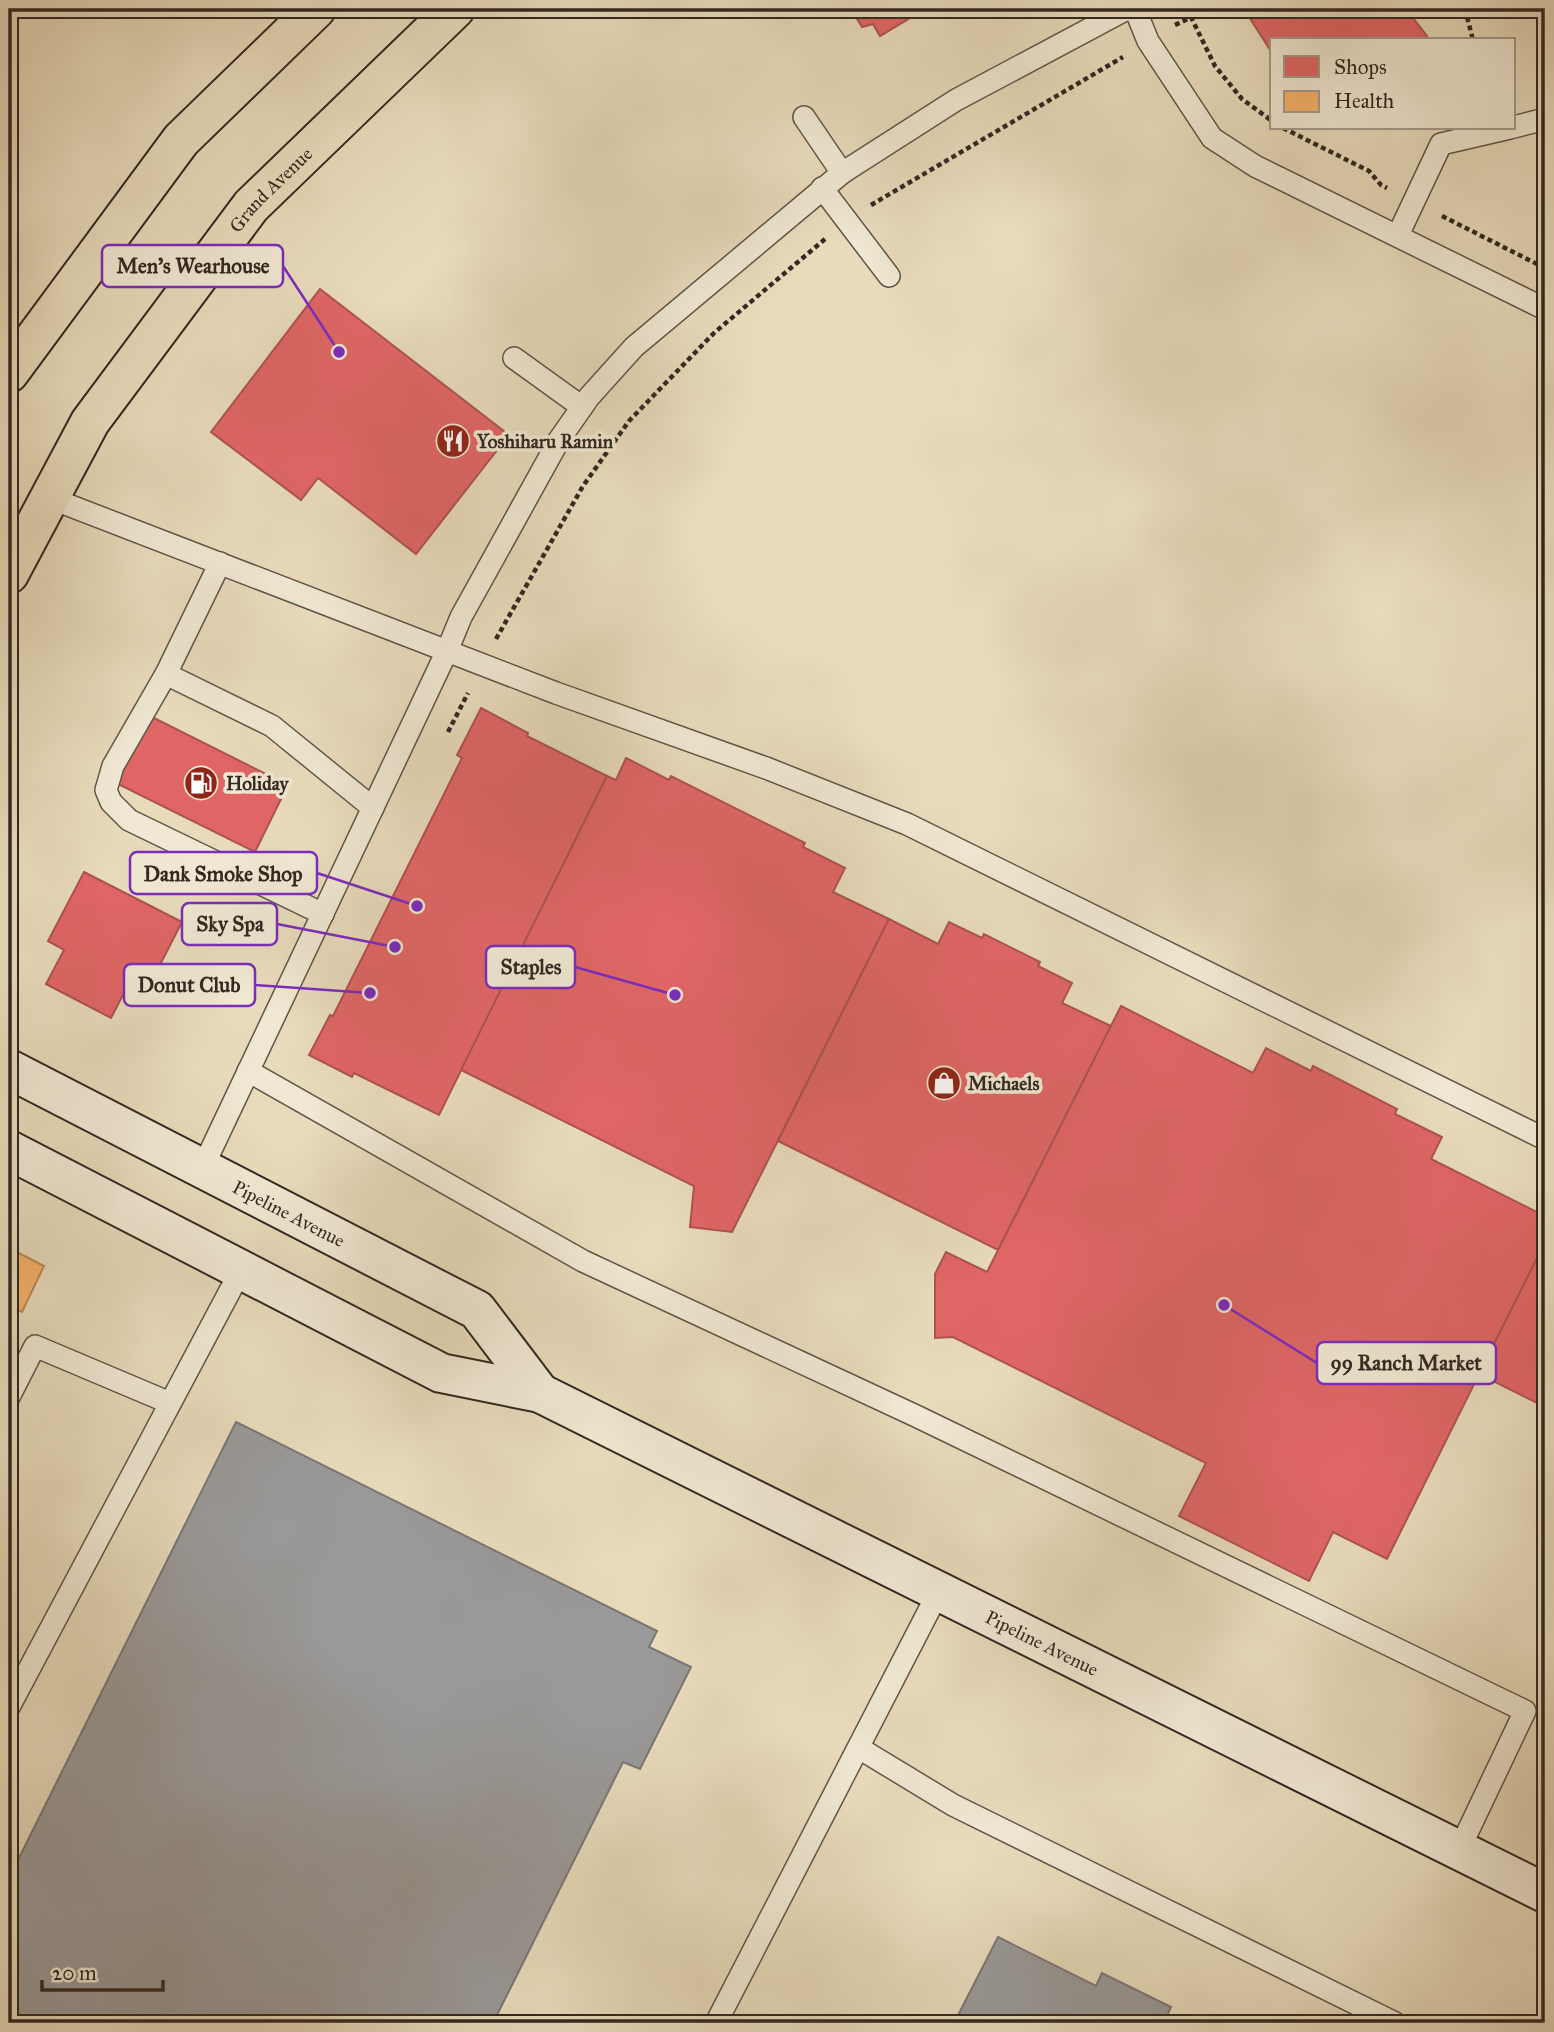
<svg xmlns="http://www.w3.org/2000/svg" width="1554" height="2032" viewBox="0 0 1554 2032" font-family="'IM FELL Great Primer',serif">
  <style>
    .shops { fill: #e06666; stroke: #ac5351; stroke-width: 2 }
    .health { fill: #f6b26b; stroke: #bb8955; stroke-width: 2 }
    .industry { fill: #999; stroke: #7a7775; stroke-width: 2 }
    .lines { fill: none; stroke-linecap: round; stroke-linejoin: round }
    .service-casing { stroke: #605548; stroke-width: 24 }
    .secondary-casing { stroke: #322821; stroke-width: 42 }
    .primary-casing { stroke: #322821; stroke-width: 42 }
    .path { stroke: #322821; stroke-width: 4.5; stroke-dasharray: 5 3.5; stroke-linecap: butt }
    .service { stroke: #f0e8d3; stroke-width: 21 }
    .secondary { stroke: #f0e8d3; stroke-width: 38 }
    .primary { stroke: #e8dbbc; stroke-width: 38 }
    .labels { text-anchor: middle; dominant-baseline: central; stroke-width: 7; stroke-linejoin: round; paint-order: stroke }
    .street-label { font-size: 19px; fill: #322821; stroke: #f0e8d3 }
    .poi-label { font-size: 19px; font-weight: bold; fill: #322821; stroke: #f0e8d3; text-anchor: start }
    .leader { fill: none; stroke: #7b2cbf; stroke-width: 2.5 }
    .callout-dot { fill: #7b2cbf; stroke: #f0e8d3; stroke-width: 2.5 }
    .callout { fill: #f0e8d3; stroke: #7b2cbf; stroke-width: 2.5 }
    .callout-label { font-size: 21px; text-anchor: middle; font-weight: bold; fill: #322821 }
  </style>
  <rect width="100%" height="100%" fill="#e8dbbc"/>
  <filter id="stains"><feTurbulence type="fractalNoise" baseFrequency=".00286" numOctaves="4"/><feColorMatrix values="0 0 0 0 .2 0 0 0 0 .09 0 0 0 0 .02 0 0 0 .5 -.17"/></filter>
  <radialGradient id="worn" r=".72"><stop offset=".6" stop-color="#630" stop-opacity="0"/><stop offset="1" stop-color="#630" stop-opacity=".3"/></radialGradient>
  <g class="shops">
    <path d="M851,9H925L880,36L873,24L862,27Z"/>
    <path d="M1244,9H1406L1427,36L1421,40H1272V53Z"/>
    <path d="M320,289L509,435L416,554L318,478L301,500L211,432Z"/>
    <path d="M481,708L528,733L527,736L607,776L439,1115L354,1073L352,1077L309,1055L330,1015L333,1016L462,758L457,755Z"/>
    <path d="M148,715L288,785L255,852L114,782Z"/>
    <path d="M626,758L669,780L671,776L805,843L803,847L845,868L833,892L889,919L732,1232L690,1227L694,1186L461,1070L607,776L616,780Z"/>
    <path d="M84,872L182,922L144,996L127,987L111,1018L46,984L64,950L48,941Z"/>
    <path d="M889,919L938,944L949,922L982,938L984,934L1040,962L1038,966L1072,983L1062,1003L1111,1026L998,1250L778,1141Z"/>
    <path d="M1121,1006L1253,1073L1266,1048L1311,1071L1313,1066L1397,1109L1395,1114L1442,1137L1431,1159L1545,1216V1242L1387,1559L1333,1532L1309,1581L1179,1516L1206,1463L953,1337L935,1338V1274L946,1252L987,1272Z"/>
    <path d="M1545,1242V1407L1479,1374Z"/>
  </g>
  <path class="health" d="M9,1248L44,1266L22,1312L9,1306Z"/>
  <g class="industry">
    <path d="M236,1422L657,1631L649,1647L691,1667L640,1769L623,1762L493,2023H9V1878Z"/>
    <path d="M998,1937L1096,1986L1102,1973L1171,2007L1165,2020L1171,2023H954Z"/>
  </g>
  <g class="lines">
    <g class="service-casing">
      <g id="service">
        <path d="M1135,9L1148,41L1212,138L1255,166L1545,309"/>
        <path d="M804,117L842,173"/>
        <path d="M1514,127L1545,119"/>
        <path d="M822,188L889,276"/>
        <path d="M1398,235L1441,144L1510,128"/>
        <path d="M514,358L582,407"/>
        <path d="M50,498L447,651L461,617L559,440L589,397L634,347L842,173L956,100L1127,9"/>
        <path d="M220,563L166,674L113,766L106,790L111,802L129,820L323,914"/>
        <path d="M166,674L272,726L373,808"/>
        <path d="M248,1071L583,1261L916,1416L1525,1711L1459,1850"/>
        <path d="M202,1169L447,651L556,693L766,768L907,824L1545,1139"/>
        <path d="M9,1397L35,1346L170,1403"/>
        <path d="M9,1707L241,1270"/>
        <path d="M859,1748L953,1805L1395,2023"/>
        <path d="M716,2023L939,1591"/>
      </g>
    </g>
    <g class="secondary-casing">
      <g id="secondary">
        <path id="s1" d="M9,1069L477,1310L540,1393"/>
        <path id="s2" d="M9,1150L441,1373L540,1393L1545,1893"/>
      </g>
    </g>
    <g class="primary-casing">
      <g id="primary">
        <path d="M9,373L181,140L316,9"/>
        <path id="s3" d="M9,574L90,422L251,206L455,9"/>
      </g>
    </g>
    <g class="path">
      <path d="M1187,9L1215,66L1242,99L1272,121"/>
      <path d="M1465,9L1473,40"/>
      <path d="M1175,25L1209,9"/>
      <path d="M1283,128L1369,171L1381,185L1387,188"/>
      <path d="M871,205L1123,57"/>
      <path d="M1442,216L1545,268"/>
      <path d="M496,639L583,486L629,421L714,333L825,239"/>
      <path d="M448,732L468,693"/>
    </g>
    <use href="#service" class="service"/>
    <use href="#secondary" class="secondary"/>
    <use href="#primary" class="primary"/>
  </g>
  <defs>
    <g id="restaurant-disc" transform="scale(1.75)"><circle r="9.5" fill="#8f2418" stroke="#f0e8d3"/><path d="M-5-6h1v4h1v-4h1v4h1v-4h1v5L-1.5 .5V6h-2V.5L-5-1ZM5-6V6H3V1.5H1.5Q1.5-4 5-6Z" fill="#fff"/></g>
    <g id="fuel-disc" transform="scale(1.75)"><circle r="9.5" fill="#8f2418" stroke="#f0e8d3"/><path d="M-5.5-6h7V0h2V4h1.3V-2.5L3-4.5l.8-.8L6-3V5H2.5V1h-1V6h-7ZM-4.2-4.7v3.2H.2V-4.7Z" fill="#fff"/></g>
    <g id="shop-disc" transform="scale(1.75)"><circle r="9.5" fill="#8f2418" stroke="#f0e8d3"/><path d="M-5-2.5h2.3a2.7 3.5 0 0 1 5.4 0H5L5.5 6h-11ZM-1.5-2.5h3a1.5 2.3 0 0 0-3 0Z" fill="#fff"/></g>
  </defs>
  <g fill-rule="evenodd">
    <use href="#restaurant-disc" x="453" y="441"/>
    <use href="#fuel-disc" x="201" y="783"/>
    <use href="#shop-disc" x="944" y="1083"/>
  </g>
  <g class="labels">
    <g class="street-label">
      <text stroke="none"><textPath href="#s3" startOffset="467">Grand Avenue</textPath></text>
      <text stroke="none"><textPath href="#s1" startOffset="315">Pipeline Avenue</textPath></text>
      <text stroke="none"><textPath href="#s2" startOffset="1148">Pipeline Avenue</textPath></text>
    </g>
    <g class="poi-label">
      <text x="477" y="441">Yoshiharu Ramin</text>
      <text x="226" y="783">Holiday</text>
      <text x="968" y="1083">Michaels</text>
    </g>
  </g>
  <path class="leader" d="M339 352L283 266M417 906L317 873M395 947L277 924M675 995L575 967M370 993L255 985M1224 1305L1317 1363"/>
  <g class="callout-dot">
    <circle cx="339" cy="352" r="7"/>
    <circle cx="417" cy="906" r="7"/>
    <circle cx="395" cy="947" r="7"/>
    <circle cx="675" cy="995" r="7"/>
    <circle cx="370" cy="993" r="7"/>
    <circle cx="1224" cy="1305" r="7"/>
  </g>
  <g class="callout">
    <rect x="102" y="245" width="181" height="42" rx="7"/>
    <rect x="130" y="852" width="187" height="42" rx="7"/>
    <rect x="182" y="903" width="95" height="42" rx="7"/>
    <rect x="486" y="946" width="89" height="42" rx="7"/>
    <rect x="124" y="964" width="131" height="42" rx="7"/>
    <rect x="1317" y="1342" width="179" height="42" rx="7"/>
  </g>
  <g class="callout-label">
    <text x="193" y="273">Men's Wearhouse</text>
    <text x="223" y="881">Dank Smoke Shop</text>
    <text x="230" y="931">Sky Spa</text>
    <text x="531" y="974">Staples</text>
    <text x="189" y="992">Donut Club</text>
    <text x="1406" y="1370">99 Ranch Market</text>
  </g>
  <rect width="1554" height="2032" fill="none" stroke="#e8dbbc" stroke-width="35"/>
  <rect x="10" y="10" width="1533" height="2011" fill="none" stroke="#322821" stroke-width="3.5"/>
  <rect x="18" y="18" width="1519" height="1997" fill="none" stroke="#322821" stroke-width="2"/>
  <rect x="1270" y="38" width="245" height="91" fill="#f0e8d3" stroke="#a49b8c" stroke-width="2"/>
  <rect x="1284" y="56" width="35" height="21" fill="#e06666" stroke="#a49b8c" stroke-width="2"/>
  <text x="1334" y="74" font-size="21" fill="#322821">Shops</text>
  <rect x="1284" y="91" width="35" height="21" fill="#f6b26b" stroke="#a49b8c" stroke-width="2"/>
  <text x="1334" y="108" font-size="21" fill="#322821">Health</text>
  <path d="M42 1980v10h121v-10" fill="none" stroke="#322821" stroke-width="3.5"/>
  <text x="52" y="1980" font-size="21" fill="#322821" stroke="#f0e8d3" stroke-width="5" paint-order="stroke">20 m</text>
  <rect width="100%" height="100%" filter="url(#stains)"/>
  <rect width="100%" height="100%" fill="url(#worn)"/>
</svg>
